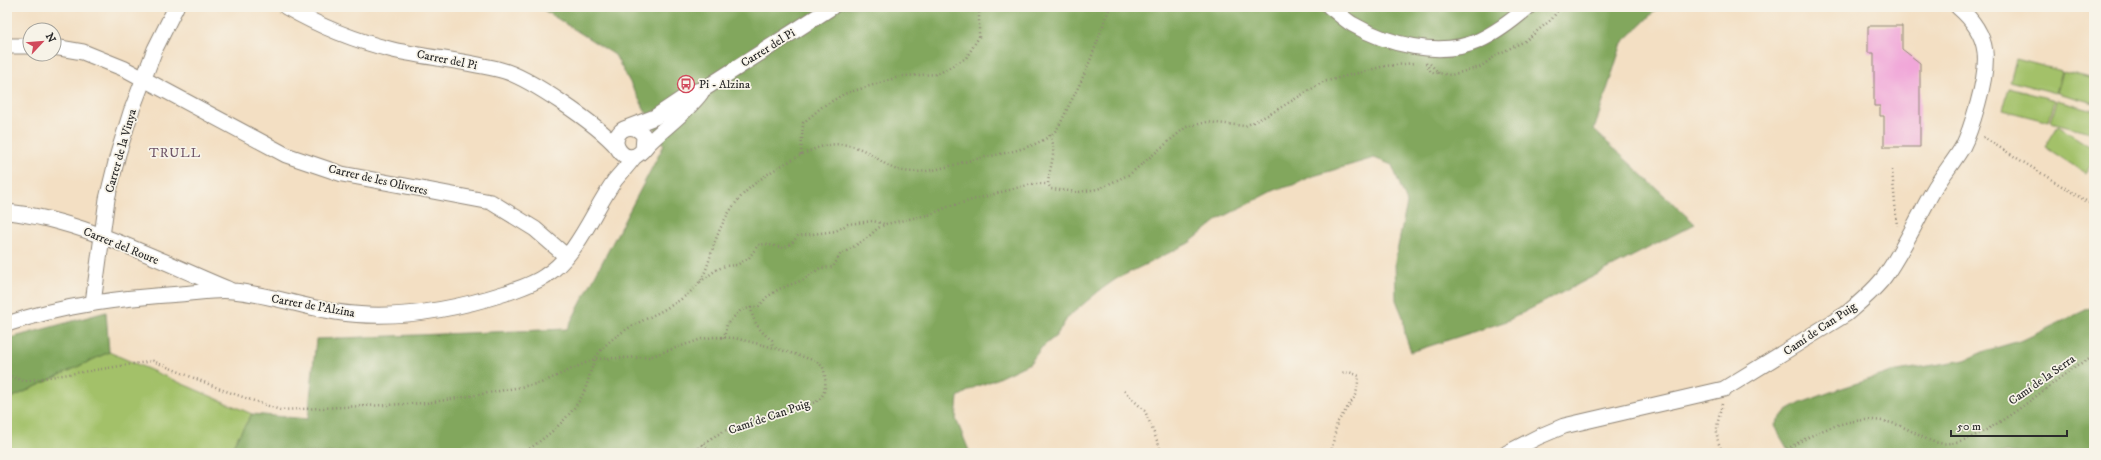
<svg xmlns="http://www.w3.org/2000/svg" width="2101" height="460" viewBox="0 0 2101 460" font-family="'IM FELL DW Pica',serif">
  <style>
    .green { fill: #a3c169; stroke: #67764a }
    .forest { fill: #82a75d; stroke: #566944 }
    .building { fill: #f1a7d9 }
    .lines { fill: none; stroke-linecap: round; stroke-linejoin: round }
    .minor-casing { stroke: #8f8577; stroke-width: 17 }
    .path { stroke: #8f8577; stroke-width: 2.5; stroke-dasharray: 1 3; stroke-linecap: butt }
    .minor { stroke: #fff; stroke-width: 15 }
    .labels { text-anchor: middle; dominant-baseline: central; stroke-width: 3.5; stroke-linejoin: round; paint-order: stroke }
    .street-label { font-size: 12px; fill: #2b2b2b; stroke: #f7f3e8 }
    .poi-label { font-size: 12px; fill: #2b2b2b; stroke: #f7f3e8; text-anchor: start }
    .neighbourhood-label { font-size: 13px; letter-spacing: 1px; fill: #705668; stroke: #f7f3e8 }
  </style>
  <rect width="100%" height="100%" fill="#f7f3e8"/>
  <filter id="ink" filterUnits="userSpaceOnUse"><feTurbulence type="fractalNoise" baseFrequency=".025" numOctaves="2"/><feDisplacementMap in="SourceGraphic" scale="8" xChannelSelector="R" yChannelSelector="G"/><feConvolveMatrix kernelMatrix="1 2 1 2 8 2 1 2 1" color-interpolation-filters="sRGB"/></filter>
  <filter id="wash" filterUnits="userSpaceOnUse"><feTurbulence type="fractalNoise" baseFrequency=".012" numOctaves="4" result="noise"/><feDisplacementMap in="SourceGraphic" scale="16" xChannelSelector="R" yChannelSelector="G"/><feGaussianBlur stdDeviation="0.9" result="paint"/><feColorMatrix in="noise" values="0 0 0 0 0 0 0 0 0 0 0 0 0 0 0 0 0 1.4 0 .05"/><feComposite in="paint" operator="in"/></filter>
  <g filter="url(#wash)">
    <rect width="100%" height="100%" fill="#f3dfc3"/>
    <g class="green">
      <path d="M2016,59L2062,71L2056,93L2010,81Z"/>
      <path d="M2063,71L2094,79V103L2057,93Z"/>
      <path d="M2009,88L2055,100L2049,122L2003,110Z"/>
      <path d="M2057,100L2094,110V133L2051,122Z"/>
      <path d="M2058,126L2094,149V159L2085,173L2045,147Z"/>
      <path d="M109,352L252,414L228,453H7V400Z"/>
    </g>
    <g class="forest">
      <path d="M539,7H1659L1622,43L1594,130L1695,224L1507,321L1411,352L1405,335L1403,317L1396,300L1395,261L1407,203L1392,165L1374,158L1310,177L1294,185L1275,190L1219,219L1189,243L1116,279L1099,291L1068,317L1056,336L1041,348L1030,363L992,381L975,387L958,397L956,419L970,453H228L252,414L308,419L316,339L567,329L664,145L615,55Z"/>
      <path d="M2094,306V453H1790L1774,426L1785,412L1801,403L1836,390L1891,372L1965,360L1985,351L2023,340Z"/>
      <path d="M106,312L109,352L7,400V339Z"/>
    </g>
    <g id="blocks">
      <path class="building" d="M1868,26H1902V49L1920,63V147H1884V116H1880V106H1874V53H1868Z"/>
    </g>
  </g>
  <g filter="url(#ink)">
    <use href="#blocks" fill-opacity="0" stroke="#8f8577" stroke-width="1"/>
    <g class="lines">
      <g class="minor-casing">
        <g id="minor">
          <path d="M286,7C319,26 356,41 393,50C429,58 466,61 501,70C529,77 598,125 617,147"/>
          <path d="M1330,7C1337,12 1344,19 1352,24C1386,44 1440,58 1478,41C1496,33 1513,20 1528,7"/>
          <path d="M7,46H30"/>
          <path d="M54,47L83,52L125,69L286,155L342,174L491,202L535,229L566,256"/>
          <path d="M629,127L655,117L692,92L704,89L832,7"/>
          <path d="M643,150L644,136C635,122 616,126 616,144C619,153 626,159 635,156C641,154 645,147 649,143C666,126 687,112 701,93"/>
          <path d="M7,212C80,219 160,261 228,289"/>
          <path d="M93,303L107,199L118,154L131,112L155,49L176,7"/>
          <path d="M7,324C63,305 121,298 180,294C197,293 216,289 233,291C268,294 302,307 336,312C393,321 453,310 506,293C520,288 534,284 545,276C579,254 592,212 615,180C622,172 629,164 635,156"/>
          <path d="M1507,453L1538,437L1564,426L1724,389L1846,314C1860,302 1875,290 1885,276C1904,249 1917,219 1933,191C1942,175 1954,162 1963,146C1970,132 1974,117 1978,103C1989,63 1992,36 1958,7"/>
        </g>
      </g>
      <g class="path">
        <path d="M1426,63L1431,72L1451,75L1480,67L1498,54L1525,41L1552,19L1560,7"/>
        <path d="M1430,64L1439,73"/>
        <path d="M1050,135C1058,152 1049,167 1048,184L1051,189L1079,192L1098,189L1130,174L1186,127L1207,122L1245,126L1270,114L1323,82L1385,66L1415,63"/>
        <path d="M1983,137L2094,206"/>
        <path d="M801,155L803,123L822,107L844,94L902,76L938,74L966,58L979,37V7"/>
        <path d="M1892,170L1897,226"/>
        <path d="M700,282L716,270L725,266L737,265L749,258L758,245L766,244L783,248L791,244L798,236L836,231L848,224L873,221L885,224"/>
        <path d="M751,307C752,321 761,333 772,340L773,347"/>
        <path d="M724,338L727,324L741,310L759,306L767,297L779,289L803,280L820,268L833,267L840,255L866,239L878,228L886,224L932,214L947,207L1016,188L1032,184H1048"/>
        <path d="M7,375L24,381L153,361L223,390L280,410L427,403L494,392L541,383L594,359L649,357L702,339L714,337L735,338L775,348L816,361L823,367C826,377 828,394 817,401C811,405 798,405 791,408C762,417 713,429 694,453"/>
        <path d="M1124,391L1145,411L1162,453"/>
        <path d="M1722,404C1718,422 1712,437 1724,453"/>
        <path d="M703,444L712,453"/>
        <path d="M523,453C547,437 571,418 584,392C592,373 590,359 607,344C633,319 672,313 697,285C708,272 710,254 716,239C730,201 753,181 788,162C817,146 838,136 869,153C879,159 887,167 898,170C923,176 948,166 972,160C997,154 1029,151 1051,135C1059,129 1064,116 1068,107C1078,88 1087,70 1094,50C1100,36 1104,21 1110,7"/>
        <path d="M1331,453L1337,423L1356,395L1359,376L1349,372L1340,373"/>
        <path d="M1780,453C1817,431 1859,408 1903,427C1919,434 1932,446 1951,443C1989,438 2045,388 2077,365L2094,357"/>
      </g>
      <use href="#minor" class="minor"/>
    </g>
  </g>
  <defs>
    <g id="bus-ring" transform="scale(0.9)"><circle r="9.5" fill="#f7f3e8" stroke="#d1495b" stroke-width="1.5"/><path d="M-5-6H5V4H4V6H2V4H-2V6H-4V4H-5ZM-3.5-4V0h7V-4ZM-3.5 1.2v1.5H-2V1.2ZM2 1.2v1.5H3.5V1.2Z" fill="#d1495b"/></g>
  </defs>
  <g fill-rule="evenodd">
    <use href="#bus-ring" x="686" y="84"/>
  </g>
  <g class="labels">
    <g class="street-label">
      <text transform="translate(768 48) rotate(-32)">Carrer del Pi</text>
      <text transform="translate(447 60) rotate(11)">Carrer del Pi</text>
      <text transform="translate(121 151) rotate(-74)">Carrer de la Vinya</text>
      <text transform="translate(378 180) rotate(13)">Carrer de les Oliveres</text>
      <text transform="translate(121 246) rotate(22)">Carrer del Roure</text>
      <text transform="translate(313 306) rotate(10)">Carrer de l'Alzina</text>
      <text transform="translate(1820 329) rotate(-34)">Camí de Can Puig</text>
      <text transform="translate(2042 380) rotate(-35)">Camí de la Serra</text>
      <text transform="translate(769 417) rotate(-19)">Camí de Can Puig</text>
    </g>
    <g class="poi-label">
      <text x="699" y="84">Pi - Alzina</text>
    </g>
    <g class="neighbourhood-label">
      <text x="175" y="153">TRULL</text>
    </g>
  </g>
  <rect width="2101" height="460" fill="none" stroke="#f7f3e8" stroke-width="24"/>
  <g transform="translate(42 42) rotate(64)"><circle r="19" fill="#f7f3e8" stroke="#a5a39c"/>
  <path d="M0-3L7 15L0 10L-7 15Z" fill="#d1495b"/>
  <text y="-6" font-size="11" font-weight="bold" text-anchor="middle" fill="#2b2b2b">N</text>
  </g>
  <path d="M1951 430v6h116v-6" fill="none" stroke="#2b2b2b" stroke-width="2"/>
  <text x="1957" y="430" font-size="12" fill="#2b2b2b" stroke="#f7f3e8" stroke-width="3" paint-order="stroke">50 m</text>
</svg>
